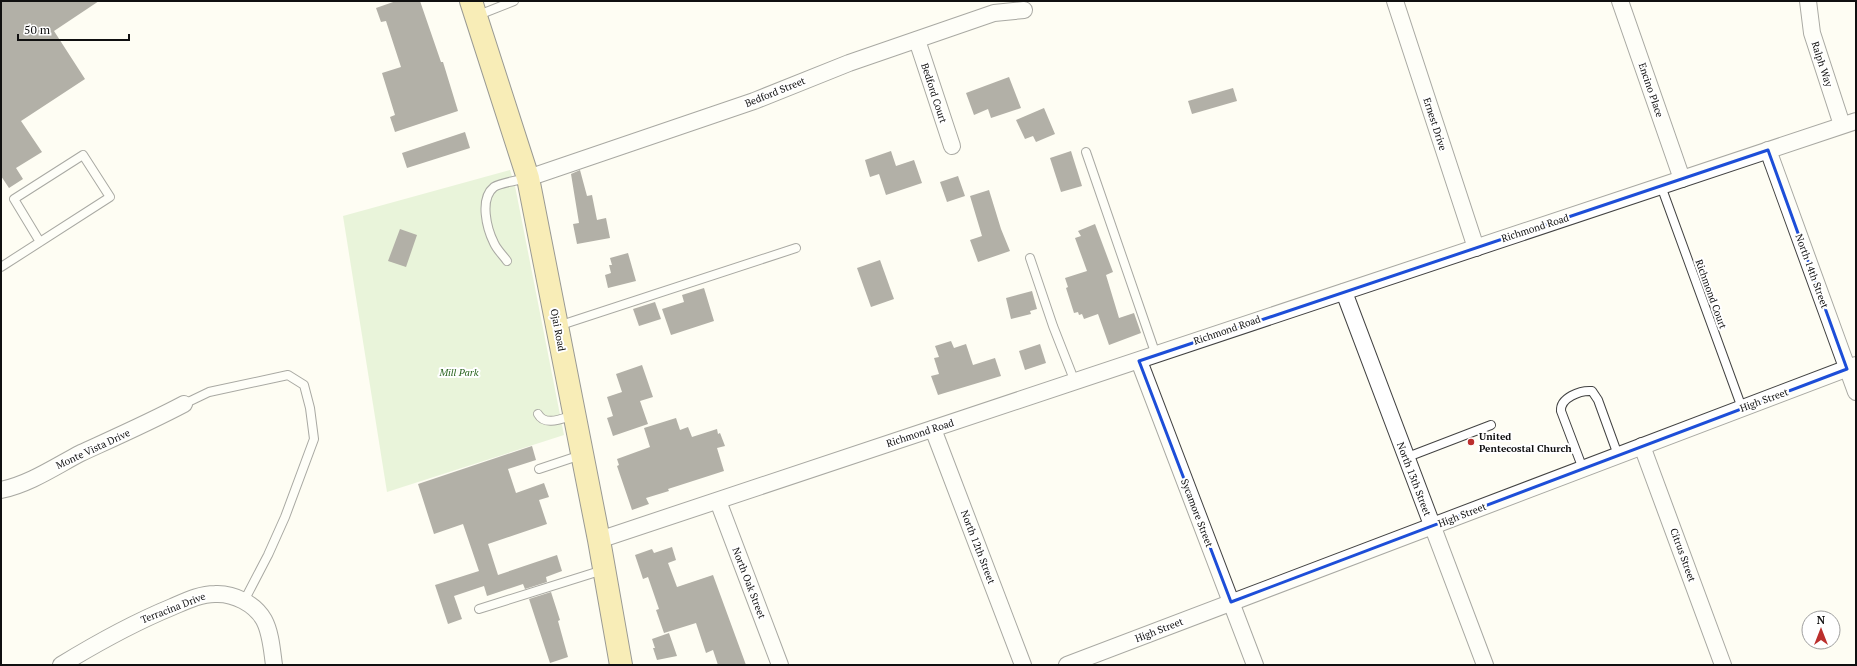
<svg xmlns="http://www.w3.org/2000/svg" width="1857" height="666" viewBox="0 0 1857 666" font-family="'PT Serif',serif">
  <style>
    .green { fill: #d1e8bd }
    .building { fill: #58524c }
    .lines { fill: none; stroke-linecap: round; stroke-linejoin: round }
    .service-casing { stroke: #434343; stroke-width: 10 }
    .minor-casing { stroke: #434343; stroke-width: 18 }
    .primary-casing { stroke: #212121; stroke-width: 24 }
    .service { stroke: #fff; stroke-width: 8 }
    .minor { stroke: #fff; stroke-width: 16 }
    .primary { stroke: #f2da6f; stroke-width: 22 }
    .marked { fill: none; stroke: #1d4ed8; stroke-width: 3; stroke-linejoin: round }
    .poi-dot { fill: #bb2f2d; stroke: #fff; stroke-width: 1.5 }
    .labels { text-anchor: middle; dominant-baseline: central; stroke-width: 4; stroke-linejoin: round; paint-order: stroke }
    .street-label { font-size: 10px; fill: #101010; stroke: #fff }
    .park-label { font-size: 10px; font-style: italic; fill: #2c6622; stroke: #fff }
    .poi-label { font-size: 10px; font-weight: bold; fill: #101010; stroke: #fff; text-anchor: start }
  </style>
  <rect width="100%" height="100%" fill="#fefdf3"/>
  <path class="green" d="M510,170L515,186L564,435L387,492L343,216Z"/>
  <g class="building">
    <path d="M1,1H99L54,31L85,79L21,121L42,152L16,168L23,179L9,188L1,176Z"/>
    <path d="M396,1H420L441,62H443L458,111L395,132L390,117L395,115L382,73L401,67L386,21L381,22L376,8Z"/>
    <path d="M1009,77L1021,108L991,118L988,109L974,115L966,93Z"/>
    <path d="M1233,88L1237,101L1192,114L1188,101Z"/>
    <path d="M1044,108L1055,134L1036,142L1033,136L1025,139L1016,120Z"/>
    <path d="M465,132L470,148L407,168L402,153Z"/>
    <path d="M891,151L896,166L914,160L922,183L886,195L879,174L870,177L865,160Z"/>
    <path d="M1071,151L1082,186L1061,192L1050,158Z"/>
    <path d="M580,170L587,196L592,195L597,220L606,218L610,238L577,244L573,224L579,223L571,174Z"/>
    <path d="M958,176L965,196L947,202L940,182Z"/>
    <path d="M989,190L1001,229L1010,251L978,262L970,240L982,236L970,196Z"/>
    <path d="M1095,224L1113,272L1106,275L1119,318L1134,313L1141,333L1109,345L1098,314L1084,319L1082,314L1079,315L1078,312L1074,313L1066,288L1068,287L1065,278L1087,271L1075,238L1081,236L1078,231Z"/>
    <path d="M400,229L417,235L406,267L388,261Z"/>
    <path d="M628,253L636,281L608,288L605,275L611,273L609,265H612L610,258Z"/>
    <path d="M880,260L894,299L871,307L857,268Z"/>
    <path d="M704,288L714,321L671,335L662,309L684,302L682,295Z"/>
    <path d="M1032,291L1037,309L1030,311L1031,314L1011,319L1006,298Z"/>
    <path d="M655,302L661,319L639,326L633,309Z"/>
    <path d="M951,341L954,348L966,344L973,365L995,358L1001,376L938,395L931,376L939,374L934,358L939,357L935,346Z"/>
    <path d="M1040,344L1046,363L1025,370L1019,351Z"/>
    <path d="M642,365L653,397L640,401L648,424L613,436L607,418L613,416L607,397L622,392L616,374Z"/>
    <path d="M676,418L680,430L688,427L692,437L717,429L718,434L720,433L725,446L717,448L724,471L668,489L669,491L646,498L649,504L632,510L617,466L619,465L617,459L650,447L644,428Z"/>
    <path d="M532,446L536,460L508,469L516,493L544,483L549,497L539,500L547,524L488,544L498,575L557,555L562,571L546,577L547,582L525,589L523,584L487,596L484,586L454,596L462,619L448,624L435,585L479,571L463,524L434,534L418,484Z"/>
    <path d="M672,547L676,560L668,563L677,587L713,575L746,665H718L713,650L706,653L696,623L664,633L656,610L659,609L648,577L643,579L635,555L652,549L654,553Z"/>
    <path d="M551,592L560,620L558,621L568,657L550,663L529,599Z"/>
    <path d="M669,633L677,656L657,660L653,648H655L652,639Z"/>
  </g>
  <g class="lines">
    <g class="service-casing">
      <g id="service">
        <path d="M476,16L514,1"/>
        <path d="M1086,152L1156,355"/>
        <path d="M1661,186L1742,408"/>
        <path d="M1030,258L1053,326L1075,382"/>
        <path d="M507,261C503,255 497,250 494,243C487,229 479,199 494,187C500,183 519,180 527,178"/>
        <path d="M1,267L110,197L83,155L14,199L40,242"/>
        <path d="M558,326L796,248"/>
        <path d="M184,404L209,392L288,375L304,385L310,408L314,439L285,517L268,555L244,601"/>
        <path d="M538,414C545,427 563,418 574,415"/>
        <path d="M1405,458L1491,425"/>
        <path d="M539,469L581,455"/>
        <path d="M1583,469L1561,411C1560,398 1580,390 1592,391L1598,400L1618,455"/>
        <path d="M479,609L603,570"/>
      </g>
    </g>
    <g class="minor-casing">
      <g id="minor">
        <path d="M1395,1L1476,248"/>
        <path d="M1620,1L1682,179"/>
        <path d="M1808,1L1812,33L1842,125"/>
        <path d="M917,40L952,146"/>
        <path d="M1768,150L1856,392"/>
        <path d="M528,178L754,101L849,63L994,13L1024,10"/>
        <path d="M1344,292L1485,665"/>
        <path d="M1139,361L1255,665"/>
        <path d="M933,429L1023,665"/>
        <path d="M1642,446L1723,665"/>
        <path d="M1,490C30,484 56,466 81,453C116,437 150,422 184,404"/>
        <path d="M718,501L780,665"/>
        <path d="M599,540L1856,121"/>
        <path d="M61,665C97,643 133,623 172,607C186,601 200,594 215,594C234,593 255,604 264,620C271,633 272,651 274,665"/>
        <path d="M1067,665L1856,365"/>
      </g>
    </g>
    <g class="primary-casing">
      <path id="primary" d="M471,1L528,178L599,540L621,665"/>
    </g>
    <use href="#service" class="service"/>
    <use href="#minor" class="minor"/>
    <use href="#primary" class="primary"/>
  </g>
  <path d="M0 0H1857V666H0ZM1768,150L1847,369L1231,602L1139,361Z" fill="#fefdf3" fill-opacity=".55" fill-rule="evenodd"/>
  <path class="marked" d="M1768,150L1847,369L1231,602L1139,361Z"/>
  <circle class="poi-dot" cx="1471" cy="442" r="4"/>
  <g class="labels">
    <g class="street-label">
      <text transform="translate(1822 64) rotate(72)">Ralph Way</text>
      <text transform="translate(1651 90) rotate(71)">Encino Place</text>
      <text transform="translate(775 92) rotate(-22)">Bedford Street</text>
      <text transform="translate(934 93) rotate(72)">Bedford Court</text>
      <text transform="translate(1435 124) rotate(72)">Ernest Drive</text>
      <text transform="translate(1535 228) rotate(-18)">Richmond Road</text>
      <text transform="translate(1812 271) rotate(70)">North 14th Street</text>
      <text transform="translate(1711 294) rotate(70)">Richmond Court</text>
      <text transform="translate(558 330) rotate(79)">Ojai Road</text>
      <text transform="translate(1227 330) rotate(-19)">Richmond Road</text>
      <text transform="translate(1764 400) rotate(-20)">High Street</text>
      <text transform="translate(920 433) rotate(-18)">Richmond Road</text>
      <text transform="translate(93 449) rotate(-25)">Monte Vista Drive</text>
      <text transform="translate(1414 479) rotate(69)">North 13th Street</text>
      <text transform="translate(1197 513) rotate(69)">Sycamore Street</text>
      <text transform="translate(1462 515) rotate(-21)">High Street</text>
      <text transform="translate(978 547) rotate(69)">North 12th Street</text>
      <text transform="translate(1683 555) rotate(70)">Citrus Street</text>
      <text transform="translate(749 583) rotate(69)">North Oak Street</text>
      <text transform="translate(173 608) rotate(-21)">Terracina Drive</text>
      <text transform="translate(1159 630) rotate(-21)">High Street</text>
    </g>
    <g class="park-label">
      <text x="459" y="372">Mill Park</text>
    </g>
    <g class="poi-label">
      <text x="1479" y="436">United<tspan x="1479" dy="12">Pentecostal Church</tspan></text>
    </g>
  </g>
  <rect width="1857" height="666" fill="none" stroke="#101010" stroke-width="4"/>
  <g transform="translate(1821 630)"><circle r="19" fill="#ffffff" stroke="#9f9f9f"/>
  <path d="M0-3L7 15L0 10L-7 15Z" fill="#bb2f2d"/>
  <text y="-6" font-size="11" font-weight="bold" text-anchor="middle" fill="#101010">N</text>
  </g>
  <path d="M18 34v6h111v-6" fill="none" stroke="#101010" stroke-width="2"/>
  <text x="24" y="34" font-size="12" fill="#101010" stroke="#ffffff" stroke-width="3" paint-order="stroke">50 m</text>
</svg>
